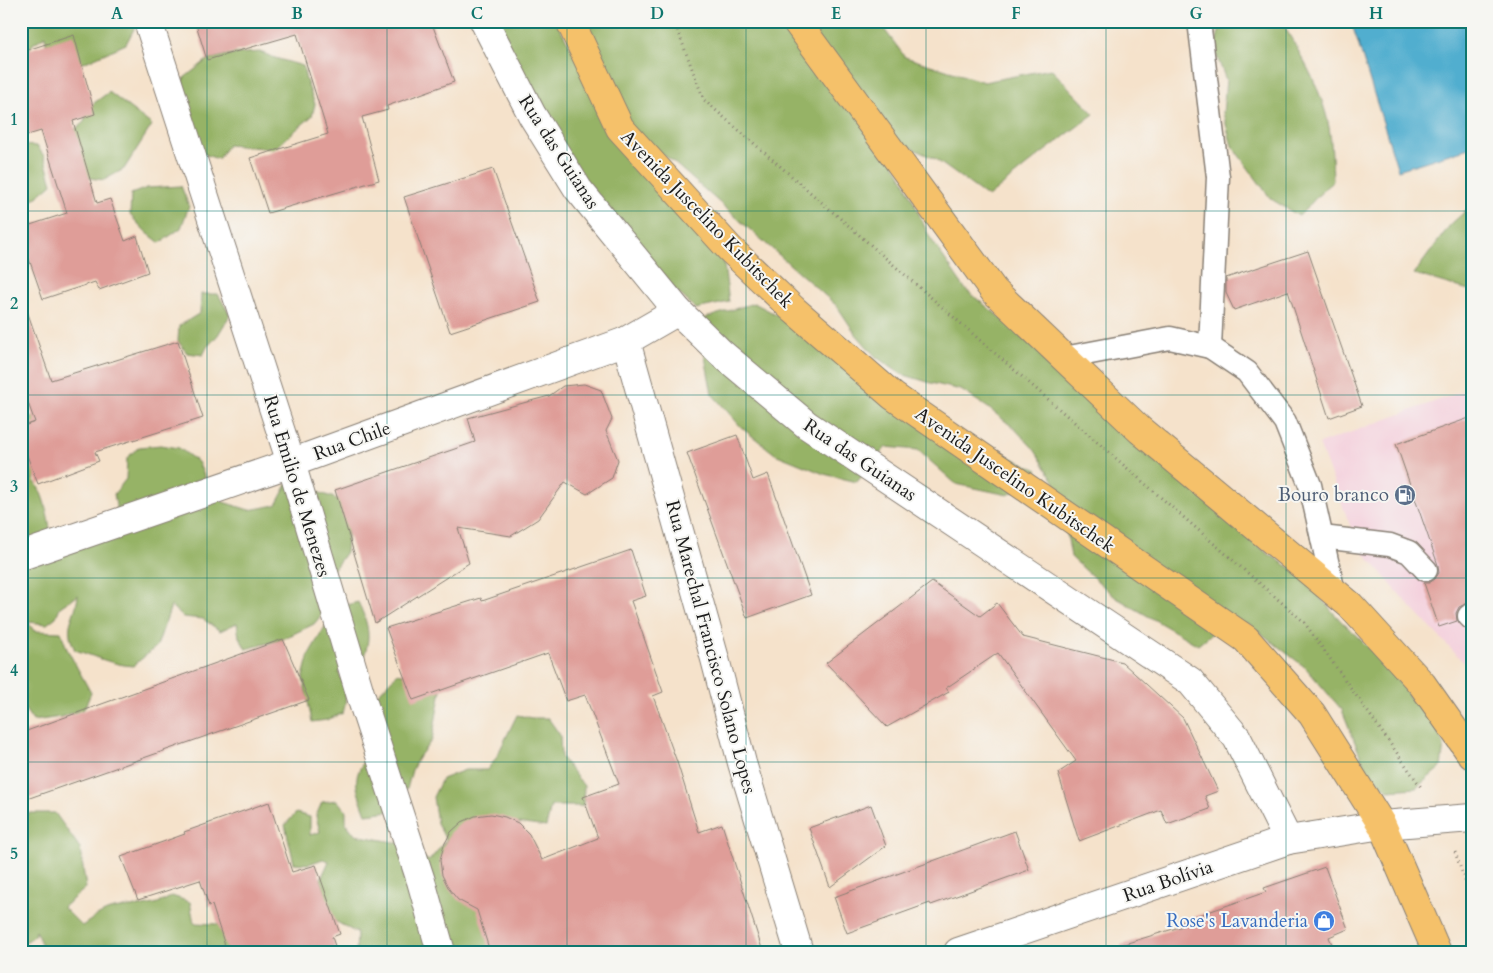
<svg xmlns="http://www.w3.org/2000/svg" width="1493" height="973" viewBox="0 0 1493 973" font-family="Cardo,serif">
  <style>
    .built { fill: #f4cfdc }
    .forest { fill: #96b366; stroke: #596841 }
    .water { fill: #51aecf; stroke: #366576 }
    .building { fill: #df9d98 }
    .lines { fill: none; stroke-linecap: round; stroke-linejoin: round }
    .service-casing { stroke: #887f74; stroke-width: 25 }
    .minor-casing { stroke: #887f74; stroke-width: 30 }
    .primary-casing { stroke: #887f74; stroke-width: 30 }
    .path { stroke: #887f74; stroke-width: 3; stroke-dasharray: 1 4; stroke-linecap: butt }
    .service { stroke: #fff; stroke-width: 22 }
    .minor { stroke: #fff; stroke-width: 28 }
    .primary { stroke: #f5c16b; stroke-width: 28 }
    .grid { fill: none; stroke: #0f766e; stroke-width: 1; stroke-opacity: 0.55 }
    .labels { text-anchor: middle; dominant-baseline: central; stroke-width: 4; stroke-linejoin: round; paint-order: stroke }
    .street-label { font-size: 19px; fill: #1c1c1c; stroke: #f6f6f2 }
    .service-label { font-size: 19px; fill: #4e5e75; stroke: #f6f6f2; text-anchor: end }
    .shop-label { font-size: 19px; fill: #366cbe; stroke: #f6f6f2; text-anchor: end }
    .neatline { fill: none; stroke: #0f766e; stroke-width: 2 }
    .grid-label { font-size: 16px; text-anchor: middle; font-weight: bold; fill: #0f766e }
  </style>
  <rect width="100%" height="100%" fill="#f6f6f2"/>
  <filter id="ink" filterUnits="userSpaceOnUse"><feTurbulence type="fractalNoise" baseFrequency=".02" numOctaves="2"/><feDisplacementMap in="SourceGraphic" scale="10" xChannelSelector="R" yChannelSelector="G"/><feConvolveMatrix kernelMatrix="1 2 1 2 8 2 1 2 1" color-interpolation-filters="sRGB"/></filter>
  <filter id="wash" filterUnits="userSpaceOnUse"><feTurbulence type="fractalNoise" baseFrequency=".0096" numOctaves="4" result="noise"/><feDisplacementMap in="SourceGraphic" scale="20" xChannelSelector="R" yChannelSelector="G"/><feGaussianBlur stdDeviation="1.12" result="paint"/><feColorMatrix in="noise" values="0 0 0 0 0 0 0 0 0 0 0 0 0 0 0 0 0 1.4 0 .05"/><feComposite in="paint" operator="in"/></filter>
  <g filter="url(#wash)">
    <rect width="100%" height="100%" fill="#f5e2cb"/>
    <path class="built" d="M1472,388V671L1407,603L1358,546L1319,444Z"/>
    <g class="forest">
      <path d="M21,21H136L135,27L126,44L81,64L47,49L45,36L33,44L21,60Z"/>
      <path d="M489,21H556L617,130L723,257L729,302L696,309L649,266L597,206Z"/>
      <path d="M565,21H878L905,57L984,82L1051,69L1094,114L1041,154L988,197L935,159L876,131L904,181L929,236L966,290L1032,343L1076,391L1267,553L1297,572L1341,621L1386,664L1411,699L1429,714L1444,745L1441,767L1416,788L1388,790L1366,770L1342,710L1306,668L1249,624L1228,620L1198,645L1115,597L1071,557L1063,511L1054,481L1034,449L1014,428L987,407L961,390L931,383L901,374L876,357L855,333L837,306L671,160L621,128Z"/>
      <path d="M1222,21H1279L1283,24C1299,52 1318,83 1326,114C1332,135 1332,158 1333,180L1299,216L1271,199L1232,146L1223,113L1226,80L1214,49Z"/>
      <path d="M260,52L275,58L303,66L306,80L315,104L312,116L274,149L228,145L218,159L200,153L180,94L184,78L207,60L232,54Z"/>
      <path d="M109,92L152,125L124,169L104,180L83,177L65,138L84,122L90,106Z"/>
      <path d="M21,145L37,146L44,156L52,184L38,196L21,208Z"/>
      <path d="M181,186L189,206L181,228L160,243L146,232L130,215L131,194L147,188Z"/>
      <path d="M1472,205V291L1414,274L1450,225Z"/>
      <path d="M201,294H218L230,315L218,335L207,347L203,355L187,353L178,341L179,326L200,313Z"/>
      <path d="M754,303L785,319L892,403L1038,470L1026,485L1008,495L956,484L918,450L886,447L857,482L824,474L775,454L742,428L712,394L705,357L702,319Z"/>
      <path d="M50,403L76,434L33,479C43,491 48,514 50,529L59,536L117,512L114,494L126,479L127,458L139,447L161,445L179,448L198,462L208,484L223,502L249,510L276,505L290,479L312,490L340,500L348,523L346,552L331,573L332,602L314,624L283,639L246,649L239,637L237,623L220,631L203,619L183,617L171,606L157,646L133,666C113,665 94,656 75,650C62,623 76,619 78,595L60,607L56,617L47,624L28,622L34,631L61,632L67,649L91,693L84,709L61,717L33,721L22,705L23,695H21V425Z"/>
      <path d="M358,602C367,621 372,635 364,656L343,662L339,673C345,689 348,697 343,713L327,720L312,722L303,677L309,654L333,613L344,606Z"/>
      <path d="M398,673L410,676L441,690L432,740L418,758L412,770L407,789L393,797L390,811L366,814C354,782 351,778 372,750L368,717L377,695Z"/>
      <path d="M517,715L532,718H548L560,735L561,757L584,786L583,806H551L546,827L518,823L474,900L499,952H356L357,933L333,920L321,879L329,861L323,859L309,864L294,863L285,825L296,813L310,817V835L320,832L316,816L322,802L337,800L346,811V823L355,835L399,843L429,861L446,840L437,823L433,797L442,779L465,770H487L496,758Z"/>
      <path d="M24,813H55L80,848L86,888L63,907L82,926C92,919 103,911 114,909C136,905 152,909 172,896L190,902L194,923L217,924L231,933L226,952L44,951L36,931L33,937L21,945V819Z"/>
    </g>
    <path class="water" d="M1351,21H1439L1441,24L1449,21H1472V147L1398,170Z"/>
    <g id="blocks">
      <g class="building">
        <path d="M195,21H431L454,82L387,106L388,110L362,117L379,180L268,213L250,158L328,134L297,34L207,60Z"/>
        <path d="M74,35L95,114L73,121L97,203L110,199L125,241L137,236L148,272L99,290L95,282L43,299L21,236V228L67,213L41,131L21,137V52Z"/>
        <path d="M493,169L540,302L450,332L404,197Z"/>
        <path d="M1308,251L1362,406L1329,418L1288,291L1234,310L1226,293V278Z"/>
        <path d="M21,308H26L51,380L178,341L203,418L95,452L99,461L38,484L21,440V427L35,422L21,384Z"/>
        <path d="M584,384L601,390L612,419L606,431L618,460L612,478L587,494L565,482L538,519L511,536L458,528L469,563L375,623L335,490L475,442L468,418L549,396L563,386Z"/>
        <path d="M1472,417V603L1465,604L1459,607L1456,613L1457,621L1439,627L1424,583H1429L1435,579L1439,573L1438,565L1396,444Z"/>
        <path d="M737,435L753,480L768,474L811,595L747,618L687,453Z"/>
        <path d="M631,550L646,596L631,601L663,692L653,696L677,762L699,832L722,824L763,952H490L477,910L458,900L449,889L442,875L440,860L444,845L451,832L462,822L475,816L491,814L505,817L518,823L529,834L542,860L598,838L583,797L619,784L585,695L566,701L548,653L413,700L386,628L481,598L482,601Z"/>
        <path d="M932,582L980,616L997,603L1023,637L1122,662L1183,718L1218,791L1205,796L1210,809L1167,824L1161,810L1079,841L1058,773L1076,761L998,653L946,688L949,692L887,727L826,663Z"/>
        <path d="M283,639L309,700L21,801V733Z"/>
        <path d="M269,802L292,872L316,865L340,934L332,937L337,952H227L212,905L209,906L200,880L138,900L121,857L185,834L184,832Z"/>
        <path d="M871,805L886,846L830,887L809,828Z"/>
        <path d="M1015,831L1029,870L931,905L930,903L847,933L834,897Z"/>
        <path d="M1325,867L1348,929L1329,937L1335,952H1122L1121,945L1183,926L1182,921L1266,892L1264,888Z"/>
      </g>
    </g>
  </g>
  <g filter="url(#ink)">
    <use href="#blocks" fill-opacity="0" stroke="#887f74" stroke-width="1"/>
    <g class="lines">
      <g class="service-casing">
        <g id="service">
          <path d="M1199,21L1218,177L1210,347"/>
          <path d="M1064,358L1170,338L1210,347L1247,372L1285,422L1310,485L1334,592"/>
          <path d="M1322,537L1390,545L1409,552L1426,570"/>
          <path d="M1469,616L1472,619"/>
        </g>
      </g>
      <g class="minor-casing">
        <g id="minor">
          <path d="M148,21L291,463L363,703L421,881L441,952"/>
          <path d="M484,21L532,115L578,189L678,311L721,353L807,425L1190,681L1237,738L1288,840"/>
          <path d="M626,341L715,659L742,763L799,952"/>
          <path d="M21,556L291,463L626,341L678,311"/>
          <path d="M958,952L1288,840L1382,825L1472,818"/>
        </g>
      </g>
      <g class="primary-casing">
        <g id="primary">
          <path d="M570,21L620,128L729,248L794,310L893,396L1246,639L1312,714L1382,825L1437,952"/>
          <path d="M796,21L994,291L1140,430L1350,605L1422,684L1472,755"/>
        </g>
      </g>
      <g class="path">
        <path d="M674,21L704,100L1304,622L1421,787"/>
        <path d="M1455,852L1472,901"/>
      </g>
      <use href="#service" class="service"/>
      <use href="#minor" class="minor"/>
      <use href="#primary" class="primary"/>
    </g>
  </g>
  <path class="grid" d="M207,21V952M387,21V952M567,21V952M746,21V952M926,21V952M1106,21V952M1286,21V952M21,211H1472M21,395H1472M21,578H1472M21,762H1472"/>
  <defs>
    <g id="fuel-disc" transform="scale(1.125)"><circle r="9.5" fill="#5c6f8a" stroke="#f6f6f2"/><path d="M-5.5-6h7V0h2V4h1.3V-2.5L3-4.5l.8-.8L6-3V5H2.5V1h-1V6h-7ZM-4.2-4.7v3.2H.2V-4.7Z" fill="#fff"/></g>
    <g id="shop-disc" transform="scale(1.125)"><circle r="9.5" fill="#3f7fe0" stroke="#f6f6f2"/><path d="M-5-2.5h2.3a2.7 3.5 0 0 1 5.4 0H5L5.5 6h-11ZM-1.5-2.5h3a1.5 2.3 0 0 0-3 0Z" fill="#fff"/></g>
  </defs>
  <g fill-rule="evenodd">
    <use href="#fuel-disc" x="1405" y="495"/>
    <use href="#shop-disc" x="1324" y="921"/>
  </g>
  <g class="labels">
    <g class="street-label">
      <text transform="translate(559 152) rotate(57)">Rua das Guianas</text>
      <text transform="translate(707 219) rotate(46)">Avenida Juscelino Kubitschek</text>
      <text transform="translate(352 441) rotate(-20)">Rua Chile</text>
      <text transform="translate(860 460) rotate(34)">Rua das Guianas</text>
      <text transform="translate(1015 480) rotate(35)">Avenida Juscelino Kubitschek</text>
      <text transform="translate(297 486) rotate(73)">Rua Emilio de Menezes</text>
      <text transform="translate(711 647) rotate(75)">Rua Marechal Francisco Solano Lopes</text>
      <text transform="translate(1168 881) rotate(-19)">Rua Bolívia</text>
    </g>
    <g class="service-label">
      <text x="1389" y="495">Bouro branco</text>
    </g>
    <g class="shop-label">
      <text x="1308" y="921">Rose's Lavanderia</text>
    </g>
  </g>
  <rect width="1493" height="973" fill="none" stroke="#f6f6f2" stroke-width="55"/>
  <rect x="28" y="28" width="1438" height="918" class="neatline"/>
  <g class="grid-label">
    <text x="117" y="19">A</text>
    <text x="297" y="19">B</text>
    <text x="477" y="19">C</text>
    <text x="657" y="19">D</text>
    <text x="836" y="19">E</text>
    <text x="1016" y="19">F</text>
    <text x="1196" y="19">G</text>
    <text x="1376" y="19">H</text>
    <text x="14" y="125">1</text>
    <text x="14" y="309">2</text>
    <text x="14" y="492">3</text>
    <text x="14" y="676">4</text>
    <text x="14" y="859">5</text>
  </g>
</svg>
